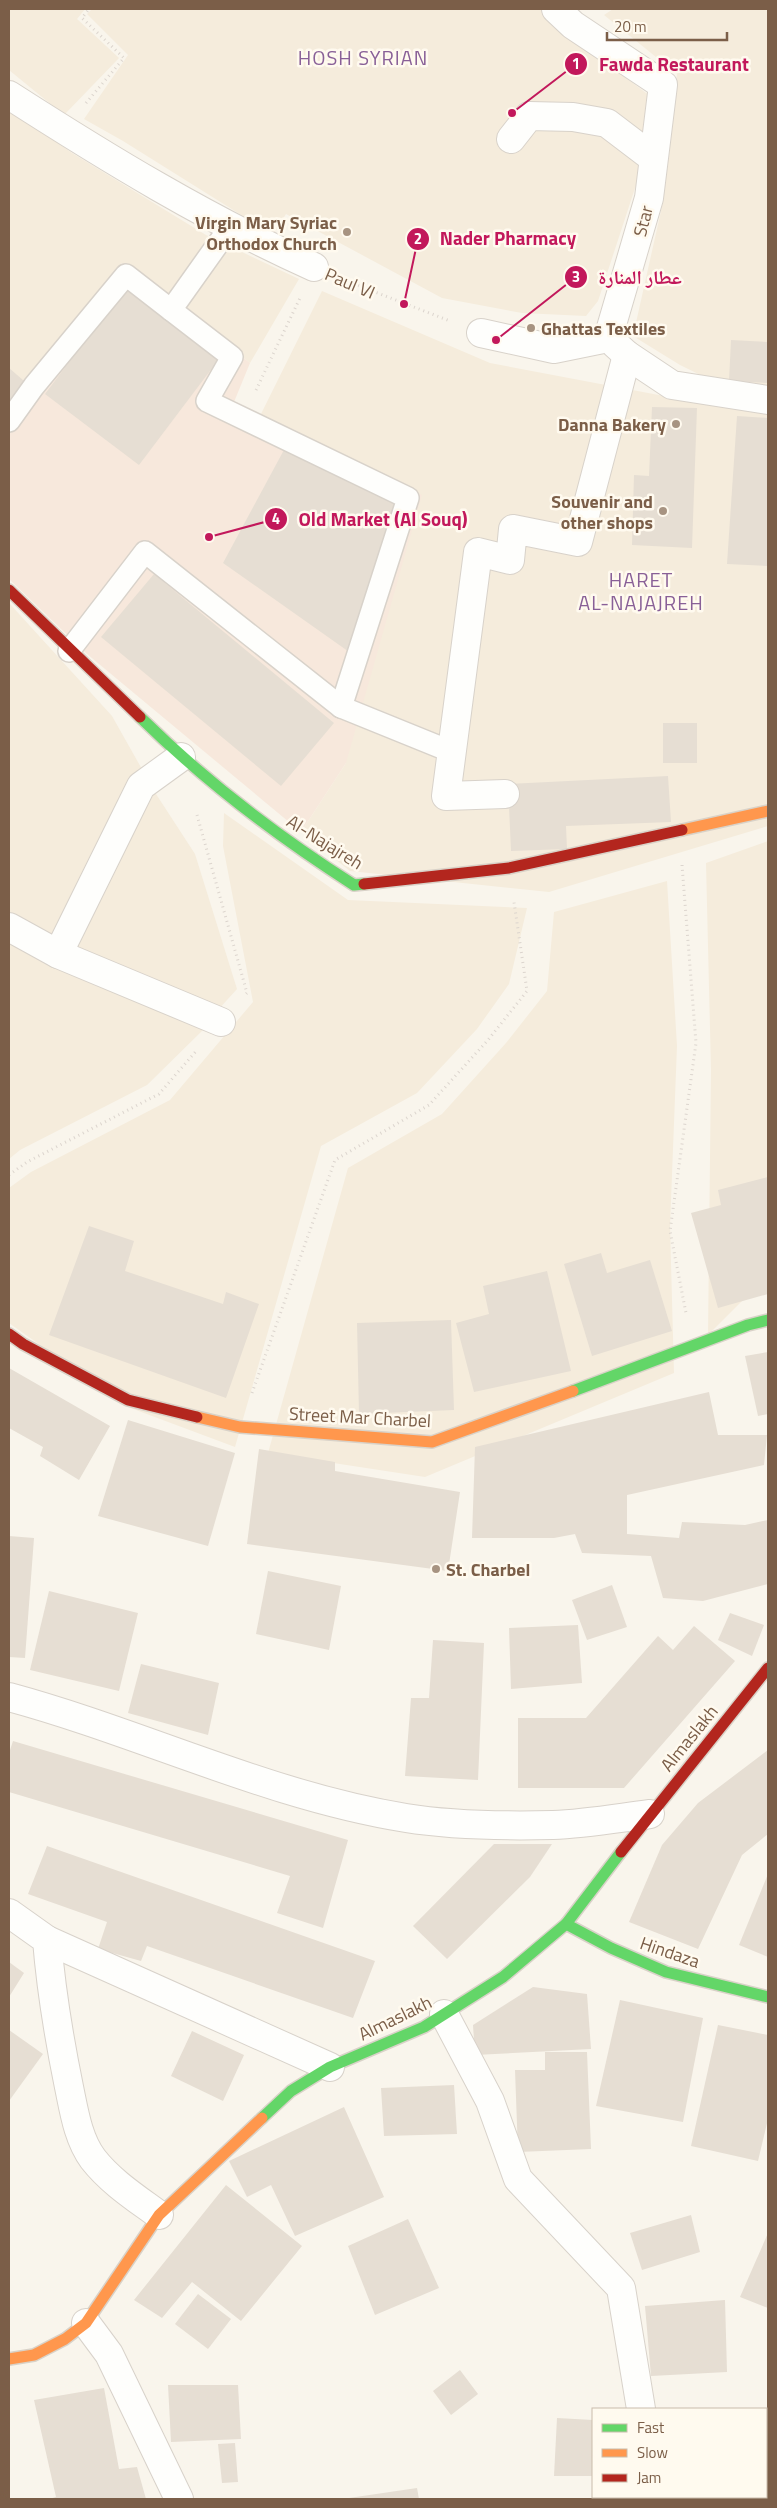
<svg xmlns="http://www.w3.org/2000/svg" width="777" height="2508" viewBox="0 0 777 2508" font-family="'Titillium Web','Noto Naskh Arabic',sans-serif">
  <style>
    .residential { fill: #f5ecdc }
    .commercial { fill: #f7e8dc }
    .building { fill: #e6ded3 }
    .lines { fill: none; stroke-linecap: round; stroke-linejoin: round }
    .lane-casing { stroke: #d8d2ca; stroke-width: 24 }
    .street-casing { stroke: #d8d2ca; stroke-width: 30 }
    .fast-casing { stroke: #d9d2c8; stroke-width: 14 }
    .slow-casing { stroke: #d9d2c8; stroke-width: 14 }
    .jam-casing { stroke: #d9d2c8; stroke-width: 14 }
    .path { stroke: #dcd5ce; stroke-width: 3; stroke-dasharray: 1 4; stroke-linecap: butt }
    .lane { stroke: #fefefc; stroke-width: 21 }
    .street { stroke: #fefefc; stroke-width: 28 }
    .fast { stroke: #63d668; stroke-width: 11 }
    .slow { stroke: #ff974d; stroke-width: 11 }
    .jam { stroke: #b3261e; stroke-width: 11 }
    .poi-dot { fill: #a79381; stroke: #fffaef; stroke-width: 2 }
    .labels { text-anchor: middle; dominant-baseline: central; stroke-width: 5; stroke-linejoin: round; paint-order: stroke }
    .street-label { font-size: 18px; fill: #7b5e48; stroke: #fffaef }
    .poi-label { font-size: 18px; font-weight: bold; fill: #7b5e48; stroke: #fffaef; text-anchor: end }
    .quarter-label { font-size: 20px; letter-spacing: 1px; fill: #896097; stroke: #fffaef }
    .leader { fill: none; stroke: #c2185b; stroke-width: 2 }
    .callout-dot { fill: #c2185b; stroke: #fffaef; stroke-width: 2 }
    .mark-label { font-size: 15px; text-anchor: middle; font-weight: bold; fill: #fff }
    .callout-label { font-size: 19px; text-anchor: middle; font-weight: bold; fill: #c2185b; stroke: #fffaef; stroke-width: 5; stroke-linejoin: round; paint-order: stroke }
  </style>
  <rect width="100%" height="100%" fill="#f9f5ec"/>
  <g class="residential">
    <path d="M9,9H85L77,19L119,58L64,115L9,70Z"/>
    <path d="M92,9H540L569,35L650,96L637,182L598,301L586,316L522,313L442,298L286,214L273,235L123,141L84,119L128,55L87,14Z"/>
    <path d="M613,9H768V393L729,389L680,365L633,336L663,202L677,74L604,15Z"/>
    <path d="M9,108L72,153L206,235L299,279L250,363L122,263L9,408Z"/>
    <path d="M322,291L490,363L664,396L768,409V826L549,892L350,871L301,832L346,763L260,416Z"/>
    <path d="M9,603L112,716L156,794L195,854L237,989L217,1011L9,917Z"/>
    <path d="M224,813L348,900L527,908L509,984L477,1029L417,1093L321,1146L235,1447L128,1407L9,1323V1188L31,1172L170,1100L253,1002L223,846Z"/>
    <path d="M768,841V1286L743,1300L708,1335L711,1070L706,863Z"/>
    <path d="M667,881L677,1046L670,1226L674,1373L425,1477L268,1453L348,1168L442,1114L506,1043L547,991L554,912Z"/>
    <path d="M9,938L205,1028L147,1085L20,1150L9,1159Z"/>
  </g>
  <path class="commercial" d="M123,263L250,363L234,402L422,495L346,763L301,832L87,654L9,579V408Z"/>
  <g class="building">
    <path d="M128,284L222,355L139,465L45,394Z"/>
    <path d="M731,340L768,342V383L729,381Z"/>
    <path d="M9,368L31,387L9,411Z"/>
    <path d="M652,407L697,408L692,548L632,545L634,475L649,476Z"/>
    <path d="M737,416L768,418V566L727,564Z"/>
    <path d="M285,448L397,504L352,654L223,563Z"/>
    <path d="M154,574L334,723L281,786L101,637Z"/>
    <rect x="663" y="723" width="34" height="40"/>
    <path d="M668,776L671,822L566,826L567,849L511,851L508,784Z"/>
    <path d="M768,1177V1294L718,1308L691,1213L721,1205L718,1190Z"/>
    <path d="M89,1226L134,1241L125,1271L223,1304L226,1292L259,1304L226,1398L49,1335Z"/>
    <path d="M601,1253L607,1273L650,1260L672,1331L592,1356L564,1264Z"/>
    <path d="M547,1271L571,1371L474,1392L456,1323L489,1314L483,1286Z"/>
    <path d="M451,1320L454,1410L359,1414L357,1323Z"/>
    <path d="M768,1352V1414L758,1416L745,1356Z"/>
    <path d="M9,1368L110,1426L79,1480L40,1456L43,1447L9,1428Z"/>
    <path d="M709,1392L718,1435H767L764,1465L627,1495V1534L679,1538L682,1522L745,1525L768,1520V1584L703,1601L663,1598L651,1556L582,1553L575,1534L554,1538H472L475,1447Z"/>
    <path d="M128,1420L235,1453L208,1546L98,1516Z"/>
    <path d="M259,1449L335,1462V1471L460,1492L448,1571L247,1544Z"/>
    <path d="M9,1536L34,1538L25,1658L9,1657Z"/>
    <path d="M268,1571L341,1586L329,1650L256,1634Z"/>
    <path d="M612,1585L627,1627L587,1640L572,1600Z"/>
    <path d="M49,1591L138,1613L119,1691L30,1670Z"/>
    <path d="M730,1613L764,1625L752,1656L718,1640Z"/>
    <path d="M578,1625L582,1683L511,1689L509,1628Z"/>
    <path d="M694,1626L735,1661L624,1788H518V1718H586L658,1636L673,1650Z"/>
    <path d="M433,1640L484,1643L478,1780L405,1776L411,1698H429Z"/>
    <path d="M141,1664L219,1683L208,1735L128,1713Z"/>
    <path d="M13,1741L348,1840L323,1928L277,1913L290,1876L9,1792V1753Z"/>
    <path d="M768,1750V1834L742,1855L698,1949L629,1922L662,1845L698,1803Z"/>
    <path d="M494,1844H552L530,1877L447,1959L413,1926Z"/>
    <path d="M47,1846L375,1961L353,2018L147,1946L141,1961L98,1949L107,1922L28,1894Z"/>
    <path d="M768,1874V1957L739,1945Z"/>
    <path d="M9,1962L24,1973L9,1997Z"/>
    <path d="M533,1987L587,1994L591,2049L475,2055L473,2025Z"/>
    <path d="M620,2000L703,2018L683,2122L596,2106Z"/>
    <path d="M718,2025L768,2035V2119L758,2161L691,2146Z"/>
    <path d="M9,2030L43,2054L9,2101Z"/>
    <path d="M192,2031L244,2055L223,2101L171,2076Z"/>
    <path d="M545,2052H587L591,2149L518,2152L515,2070H545Z"/>
    <path d="M454,2085L457,2134L384,2136L381,2088Z"/>
    <path d="M344,2107L384,2197L295,2236L271,2185L247,2197L229,2161Z"/>
    <path d="M226,2185L302,2246L241,2321L192,2282L162,2318L134,2300Z"/>
    <path d="M691,2215L700,2252L642,2270L630,2233Z"/>
    <path d="M408,2219L439,2288L375,2315L348,2246Z"/>
    <path d="M768,2233V2308L740,2297Z"/>
    <path d="M198,2294L231,2319L208,2349L175,2324Z"/>
    <path d="M725,2300L727,2372L651,2376L645,2306Z"/>
    <path d="M460,2370L478,2394L451,2415L433,2391Z"/>
    <path d="M168,2385H238L241,2439L171,2442Z"/>
    <path d="M104,2388L119,2469L137,2467L146,2499H49L56,2497L34,2400Z"/>
    <path d="M557,2418L593,2420V2476H554Z"/>
    <path d="M766,2440L768,2449V2499H694V2497H766Z"/>
    <path d="M235,2443L238,2482L222,2483L218,2444Z"/>
    <path d="M417,2488L419,2499H349V2498Z"/>
    <rect x="603" y="2497" width="33" height="2"/>
  </g>
  <g class="lines">
    <g class="lane-casing">
      <g id="lane">
        <path d="M230,227L171,310L232,357L207,401L408,498L341,707"/>
        <path d="M9,421L34,386L126,275L171,310"/>
        <path d="M69,651L145,552L341,707L452,752"/>
      </g>
    </g>
    <g class="street-casing">
      <g id="street">
        <path d="M556,9L573,25L663,85L649,198L608,338"/>
        <path d="M9,95C107,158 207,219 314,267"/>
        <path d="M511,139L529,116L573,117L607,123L653,158"/>
        <path d="M481,333L554,349L608,338"/>
        <path d="M615,344L627,355L672,385L768,400"/>
        <path d="M505,794L446,796L478,552L510,560L513,529L578,542L627,355"/>
        <path d="M9,927L58,954L221,1022"/>
        <path d="M58,954L141,786L181,757"/>
        <path d="M9,1697C142,1733 269,1796 406,1818C449,1825 509,1826 553,1825C585,1824 618,1818 650,1814"/>
        <path d="M9,1913L47,1940C51,1990 59,2038 69,2087C74,2111 78,2139 93,2159C111,2182 136,2198 159,2215"/>
        <path d="M47,1940L330,2067"/>
        <path d="M444,2014L490,2101L518,2179L621,2288L641,2409"/>
        <path d="M86,2323L109,2354L179,2499"/>
        <path d="M659,2497V2499"/>
      </g>
    </g>
    <g class="fast-casing">
      <g id="fast">
        <path d="M140,717C205,781 277,836 354,885L364,884"/>
        <path d="M573,1391L748,1325L768,1320"/>
        <path d="M566,1924L611,1948L666,1972L768,1997"/>
        <path d="M262,2118L291,2091L330,2067L424,2027L503,1977L566,1924L621,1852"/>
      </g>
    </g>
    <g class="slow-casing">
      <g id="slow">
        <path d="M682,830L768,811"/>
        <path d="M197,1417L240,1427L432,1442L573,1391"/>
        <path d="M9,2359L34,2355L65,2339L86,2323L159,2215L262,2118"/>
      </g>
    </g>
    <g class="jam-casing">
      <g id="jam">
        <path d="M9,590L140,717"/>
        <path d="M364,884L509,868L682,830"/>
        <path d="M9,1334L23,1344L128,1400L197,1417"/>
        <path d="M621,1852L768,1668"/>
      </g>
    </g>
    <g class="path">
      <path d="M86,103L124,58L82,18L89,9"/>
      <path d="M344,280L450,321"/>
      <path d="M256,390L300,298"/>
      <path d="M197,815L247,993L244,996"/>
      <path d="M682,865L696,1043L670,1231L686,1313"/>
      <path d="M9,1175L27,1162L159,1094L197,1050"/>
      <path d="M252,1393L335,1160L429,1105L488,1040L527,991L514,902"/>
    </g>
    <use href="#lane" class="lane"/>
    <use href="#street" class="street"/>
    <use href="#fast" class="fast"/>
    <use href="#slow" class="slow"/>
    <use href="#jam" class="jam"/>
  </g>
  <g class="poi-dot">
    <circle cx="347" cy="232" r="5"/>
    <circle cx="531" cy="328" r="5"/>
    <circle cx="676" cy="424" r="5"/>
    <circle cx="663" cy="511" r="5"/>
    <circle cx="436" cy="1569" r="5"/>
  </g>
  <g class="labels">
    <g class="street-label">
      <text transform="translate(643 221) rotate(-76)">Star</text>
      <text transform="translate(350 283) rotate(23)">Paul VI</text>
      <text transform="translate(325 842) rotate(32)">Al-Najajreh</text>
      <text transform="translate(360 1417) rotate(3)">Street Mar Charbel</text>
      <text transform="translate(689 1738) rotate(-51)">Almaslakh</text>
      <text transform="translate(670 1952) rotate(19)">Hindaza</text>
      <text transform="translate(395 2018) rotate(-26)">Almaslakh</text>
    </g>
    <g class="poi-label">
      <text x="337" y="222">Virgin Mary Syriac<tspan x="337" dy="21">Orthodox Church</tspan></text>
      <text x="541" y="328" text-anchor="start">Ghattas Textiles</text>
      <text x="666" y="424">Danna Bakery</text>
      <text x="653" y="501">Souvenir and<tspan x="653" dy="21">other shops</tspan></text>
      <text x="446" y="1569" text-anchor="start">St. Charbel</text>
    </g>
    <g class="quarter-label">
      <text x="363" y="57">HOSH SYRIAN</text>
      <text x="641" y="579">HARET<tspan x="641" dy="23">AL-NAJAJREH</tspan></text>
    </g>
  </g>
  <path class="leader" d="M512 113L576 64M404 304L418 239M496 340L576 277M209 537L276 519"/>
  <g class="callout-dot">
    <circle cx="512" cy="113" r="5"/>
    <circle cx="404" cy="304" r="5"/>
    <circle cx="496" cy="340" r="5"/>
    <circle cx="209" cy="537" r="5"/>
    <circle cx="576" cy="64" r="12"/>
    <circle cx="418" cy="239" r="12"/>
    <circle cx="576" cy="277" r="12"/>
    <circle cx="276" cy="519" r="12"/>
  </g>
  <g class="mark-label">
    <text x="576" y="69">1</text>
    <text x="418" y="244">2</text>
    <text x="576" y="282">3</text>
    <text x="276" y="524">4</text>
  </g>
  <g class="callout-label">
    <text x="674" y="71">Fawda Restaurant</text>
    <text x="508" y="245">Nader Pharmacy</text>
    <text x="640" y="284">عطار المنارة</text>
    <text x="383" y="526">Old Market (Al Souq)</text>
  </g>
  <rect width="777" height="2508" fill="none" stroke="#7b5e48" stroke-width="20"/>
  <rect x="592" y="2408" width="175" height="90" fill="#fffaef" stroke="#cabcac"/>
  <rect x="602" y="2424" width="25" height="8" fill="#63d668" stroke="#cabcac"/>
  <text x="637" y="2433" font-size="15" fill="#7b5e48">Fast</text>
  <rect x="602" y="2449" width="25" height="8" fill="#ff974d" stroke="#cabcac"/>
  <text x="637" y="2458" font-size="15" fill="#7b5e48">Slow</text>
  <rect x="602" y="2474" width="25" height="8" fill="#b3261e" stroke="#cabcac"/>
  <text x="637" y="2483" font-size="15" fill="#7b5e48">Jam</text>
  <path d="M607 32v8h120v-8" fill="none" stroke="#7b5e48" stroke-width="2.5"/>
  <text x="614" y="32" font-size="15" fill="#7b5e48" stroke="#fffaef" stroke-width="4" paint-order="stroke">20 m</text>
</svg>
